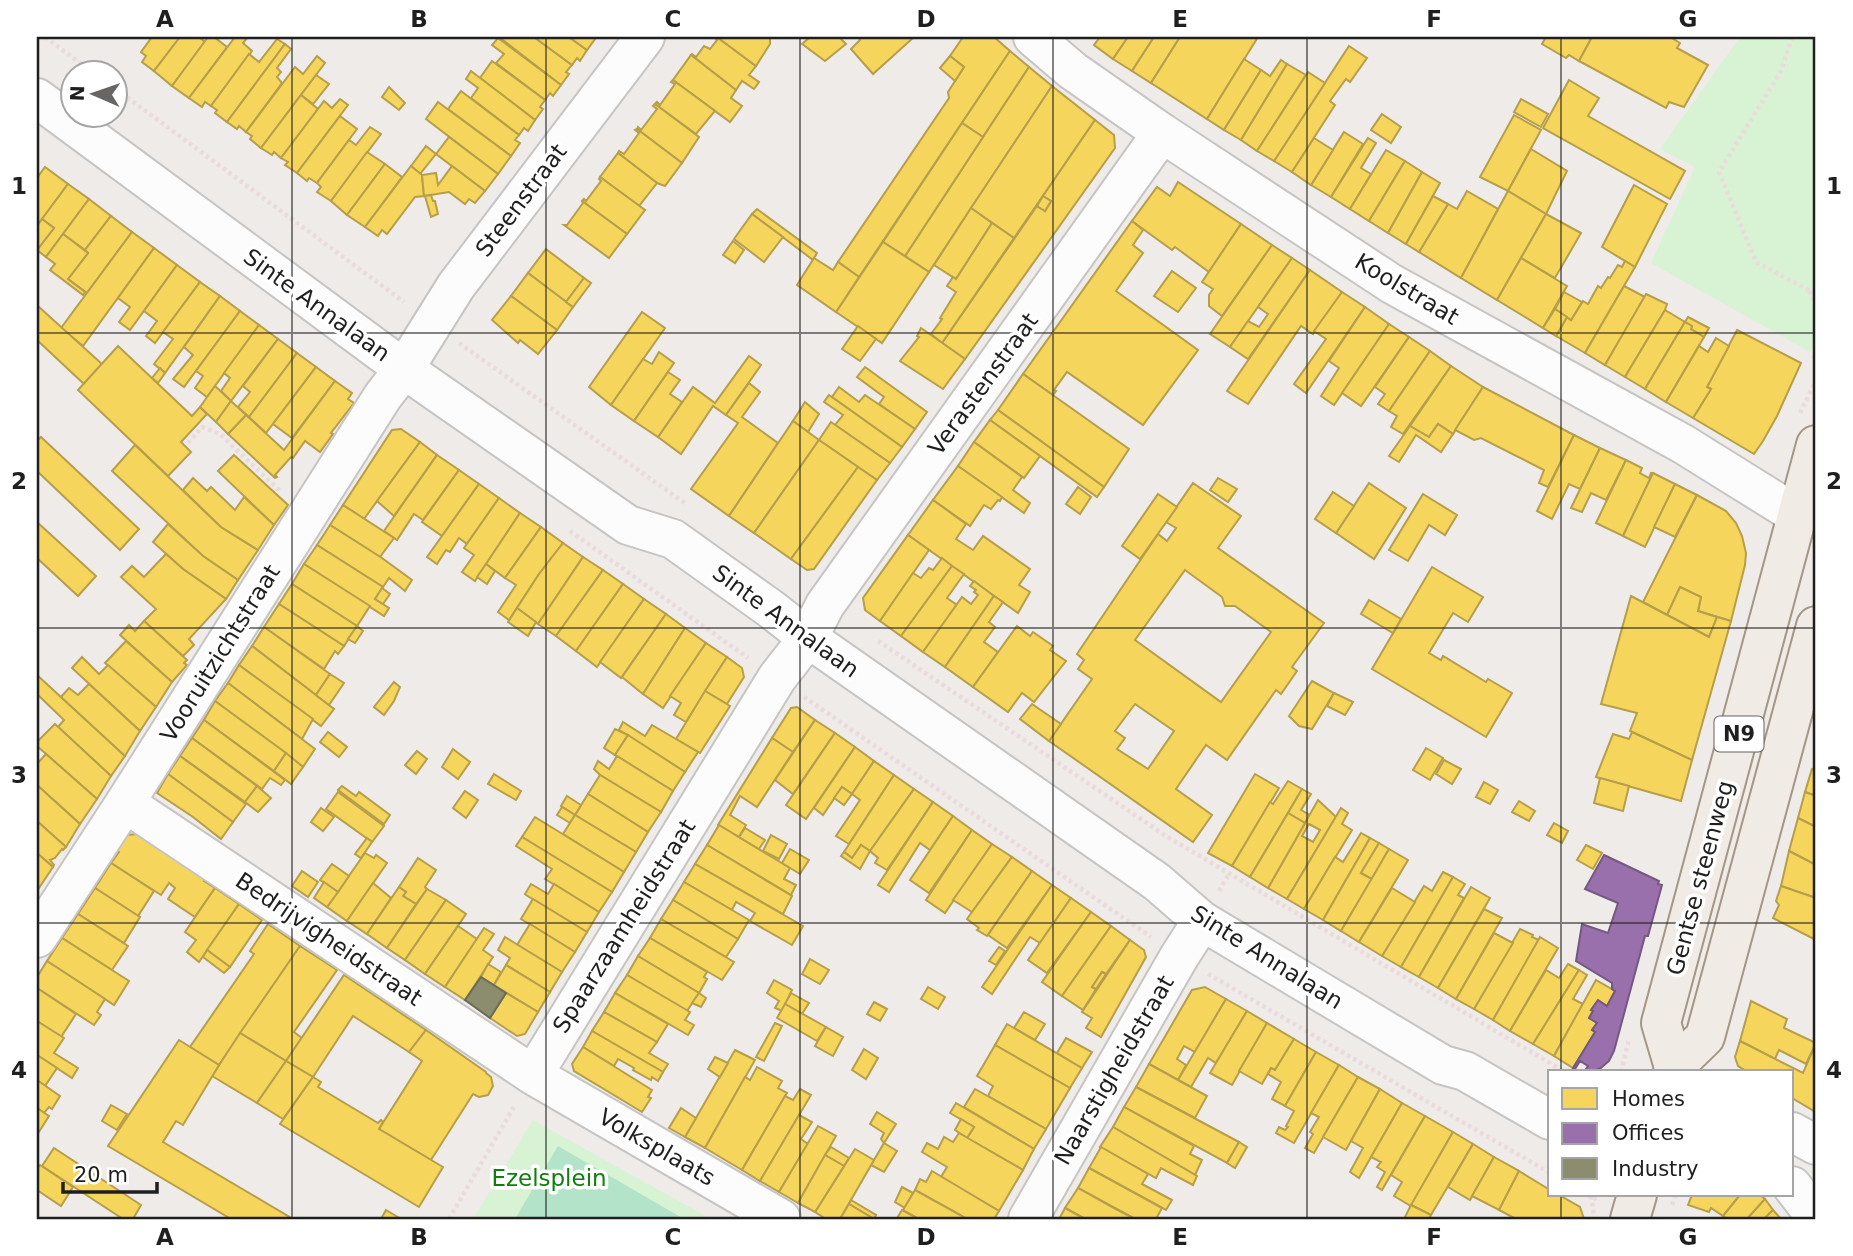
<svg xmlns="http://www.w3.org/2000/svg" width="1853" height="1256" viewBox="0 0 1853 1256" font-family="'DejaVu Sans',sans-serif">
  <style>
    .park { fill: #d7f3d4 }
    .pitch { fill: #b3e4ca }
    .homes { fill: #f6d55c; stroke: #b69e4a; stroke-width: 2; fill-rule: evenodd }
    .offices { fill: #9970ab; stroke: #745881; stroke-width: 2 }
    .industry { fill: #8c8c6e; stroke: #6b6b56; stroke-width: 2 }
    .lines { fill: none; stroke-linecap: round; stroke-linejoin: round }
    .minor-casing { stroke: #c6c5c4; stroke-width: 42 }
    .major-casing { stroke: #a59684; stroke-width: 42 }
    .path { stroke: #ebdada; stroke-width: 4.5; stroke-dasharray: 3.5 3.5; stroke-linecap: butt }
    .minor { stroke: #fcfcfc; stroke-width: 38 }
    .major { stroke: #f1ebe5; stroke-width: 38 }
    .grid { fill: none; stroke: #1f1f1f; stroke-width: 2; stroke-opacity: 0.55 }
    .labels { text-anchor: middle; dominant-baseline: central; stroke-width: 7; stroke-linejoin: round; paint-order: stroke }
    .shield { fill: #fff; stroke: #626262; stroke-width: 2 }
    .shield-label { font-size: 21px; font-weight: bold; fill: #1f1f1f }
    .street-label { font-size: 23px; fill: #1f1f1f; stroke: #fff }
    .park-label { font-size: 23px; fill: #0e7f0b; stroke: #fff }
    .neatline { fill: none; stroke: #1f1f1f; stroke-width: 2.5 }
    .grid-label { font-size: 23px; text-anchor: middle; font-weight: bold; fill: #1f1f1f }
  </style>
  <rect width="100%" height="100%" fill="#eeebe8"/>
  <g class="park">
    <path d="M1740,37H1816V343L1810,352L1651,263L1695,167L1660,149Z"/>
    <path d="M533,1120L711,1219H473Z"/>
  </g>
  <path class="pitch" d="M558,1146L684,1219H685H515Z"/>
  <g class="homes">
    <path d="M152,37H180L154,71L142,62L146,56L141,52Z"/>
    <path d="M180,37H199L205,42L172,86L154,71Z"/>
    <path d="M208,37H214L227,47L189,98L172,86Z"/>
    <path d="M235,37H248L243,43L252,51L211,106L205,102L202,107L189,98Z"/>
    <path d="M499,37H534L572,65L566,72L569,74L561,85Z"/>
    <path d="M534,37H569L587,50L580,61L577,58L572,65Z"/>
    <path d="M569,37H593L595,39L587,50Z"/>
    <path d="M714,37H717L756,66L749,75L759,82L754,89L742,81L736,90L691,55L692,54L696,57L704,46L710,49L717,40Z"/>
    <path d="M717,37H770V44L756,66Z"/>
    <path d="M810,37H839L846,44L825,61L802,44Z"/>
    <path d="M860,37H914L873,74L851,49L860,40L859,38Z"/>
    <path d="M963,37H994L1010,51L859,277L838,262L949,98L948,92L964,67L950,56Z"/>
    <path d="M1100,37H1128L1113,59L1094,45Z"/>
    <path d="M1128,37H1154L1132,71L1113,59Z"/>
    <path d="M1154,37H1180L1151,83L1132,71Z"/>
    <path d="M1180,37H1258L1207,119L1151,83Z"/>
    <path d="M1546,37H1592L1579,61L1569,55L1566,58L1542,44Z"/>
    <path d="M1592,37H1670L1680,43L1677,48L1708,65L1684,107L1669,102L1666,108L1579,61Z"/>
    <path d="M498,38L561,85L553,96L550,93L545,100L496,63L504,54L492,45Z"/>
    <path d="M277,39L285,44L227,122L215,113L217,110L211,106L249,54L259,62Z"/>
    <path d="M285,44L291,49L277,68L281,72L277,77L282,83L246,132L239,126L237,129L227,122Z"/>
    <path d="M1349,46L1367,58L1350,82L1346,79L1330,101L1335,105L1292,172L1274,161Z"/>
    <path d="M1010,51L1029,67L983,137L962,123Z"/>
    <path d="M691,55L736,90L731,98L742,106L730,122L673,80Z"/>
    <path d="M317,56L325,63L261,148L250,139L252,136L246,132L295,67L303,74Z"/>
    <path d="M950,56L964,67L955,81L940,68Z"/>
    <path d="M1244,59L1261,70L1224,130L1207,119Z"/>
    <path d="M1281,60L1287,64L1241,140L1224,130L1261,70L1270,76Z"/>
    <path d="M492,61L545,100L540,107L543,109L535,120L480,78Z"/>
    <path d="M1287,64L1306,75L1257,151L1241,140Z"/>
    <path d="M1029,67L1052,86L929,272L905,256Z"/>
    <path d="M471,71L535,120L528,131L524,128L519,135L471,98L478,88L466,79Z"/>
    <path d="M1308,72L1325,83L1274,161L1257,151Z"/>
    <path d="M316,75L329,84L313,104L301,95Z"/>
    <path d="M673,80L715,111L696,134L655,104L657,102L660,105L675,84L671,82Z"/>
    <path d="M1569,80L1599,98L1588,116L1685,171L1670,199L1543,128Z"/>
    <path d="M1052,86L1095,120L1014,238L971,208Z"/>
    <path d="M389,87L405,103L399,110L382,97Z"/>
    <path d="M461,91L519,135L515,140L520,143L511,156L448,109Z"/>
    <path d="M301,95L318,109L281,158L274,152L272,155L261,148Z"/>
    <path d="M340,99L348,105L297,173L285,165L288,162L281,158L324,101L332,108Z"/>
    <path d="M1521,99L1548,114L1541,127L1514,112Z"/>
    <path d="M438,102L511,156L498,174L426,119Z"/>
    <path d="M655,104L699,137L682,163L637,129L638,127L641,130L657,109L653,106Z"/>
    <path d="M1382,114L1401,127L1391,143L1371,130Z"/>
    <path d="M1514,115L1541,130L1508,191L1480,177Z"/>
    <path d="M340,116L357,129L317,183L309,178L307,181L297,173Z"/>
    <path d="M1095,120L1114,135L1115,148L965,359L942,343L1037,206L1045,211L1051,201L1043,196Z"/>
    <path d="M962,123L983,137L905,256L883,242Z"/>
    <path d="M370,127L381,134L331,201L317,192L321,187L317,183L349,140L356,145Z"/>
    <path d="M637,129L682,163L665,186L657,183L618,153L619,151L624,154L639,133L635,130Z"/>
    <path d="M1344,132L1363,144L1331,197L1311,185Z"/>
    <path d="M449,137L498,174L485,191L436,154Z"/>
    <path d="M1314,138L1333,150L1311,185L1292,172Z"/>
    <path d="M1368,138L1376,143L1361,168L1371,174L1350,209L1331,197Z"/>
    <path d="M426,146L436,154L420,174L411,166Z"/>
    <path d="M1531,149L1567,171L1546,214L1508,191Z"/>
    <path d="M1386,150L1405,161L1369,221L1350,209Z"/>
    <path d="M367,152L385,164L347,215L331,201Z"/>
    <path d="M618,153L657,183L639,206L600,177Z"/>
    <path d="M1405,161L1422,172L1388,233L1369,221Z"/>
    <path d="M385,164L402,177L365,227L347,215Z"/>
    <path d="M411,166L422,175L424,196L415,197L387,234L382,230L378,236L365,227Z"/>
    <path d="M452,166L485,191L475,203L469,199L465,204L449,192L424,196L422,175L436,173L438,185Z"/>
    <path d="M45,167L68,184L37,226V178Z"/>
    <path d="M1422,172L1440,183L1406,244L1388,233Z"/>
    <path d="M600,177L645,210L627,234L582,201L584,199L586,201L601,181L599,179Z"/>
    <path d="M1178,182L1241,224L1209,272L1175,247L1172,250L1132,221L1157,187L1170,196Z"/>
    <path d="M68,184L89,199L46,257L37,250L54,228L42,219Z"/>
    <path d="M1634,185L1667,204L1635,267L1602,247Z"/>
    <path d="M1467,191L1498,209L1461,278L1419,252L1448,204L1457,209Z"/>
    <path d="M1508,191L1546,214L1497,300L1461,278Z"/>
    <path d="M431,195L433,201H435L438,214L431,217L425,196Z"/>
    <path d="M1043,196L1051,201L1045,211L1037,206Z"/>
    <path d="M1433,196L1448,204L1419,252L1406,244Z"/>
    <path d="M89,199L111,216L85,250L63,234Z"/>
    <path d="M582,201L627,234L609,258L564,225H567L583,203Z"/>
    <path d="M971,208L992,223L956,279L934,265Z"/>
    <path d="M757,209L817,253L813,260L752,214Z"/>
    <path d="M752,214L783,237L764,262L734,239Z"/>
    <path d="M1546,214L1581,233L1555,278L1521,258Z"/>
    <path d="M111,216L132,232L87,293L68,279L88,253L85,250Z"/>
    <path d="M42,219L54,228L37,250V226Z"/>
    <path d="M1132,221L1143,230L1133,245L1143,253L1116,291L1198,350L1143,425L1067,372L1054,390L1056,391L1053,395L1023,374Z"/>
    <path d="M992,223L1014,238L942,343L931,334L942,319L940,318L956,292L947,286L953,277L956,279Z"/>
    <path d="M1241,224L1272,245L1222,316L1209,306V295L1213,289L1202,282Z"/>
    <path d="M132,232L154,248L83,346L61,328Z"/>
    <path d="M63,234L88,253L68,279L85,292L83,295L50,270L55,264L46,257Z"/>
    <path d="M733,241L744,250L735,263L723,255Z"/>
    <path d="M883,242L929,272L882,343L836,312Z"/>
    <path d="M1272,245L1292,258L1230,347L1210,334Z"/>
    <path d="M154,248L177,265L130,330L119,322L130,307L118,298Z"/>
    <path d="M546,249L584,278L566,302L528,273Z"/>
    <path d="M814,258L833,270L838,262L859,277L836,312L797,285Z"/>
    <path d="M1292,258L1310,270L1248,359L1230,347L1248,321L1259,327L1268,314L1258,307Z"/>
    <path d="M1521,258L1567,286L1543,328L1497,300Z"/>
    <path d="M1625,261L1635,267L1585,353L1556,336L1567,317L1571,320L1583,301L1588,304L1598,286L1601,288L1608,277L1610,278L1618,265L1622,267Z"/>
    <path d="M177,265L200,282L155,343L146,336L157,321L144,311Z"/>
    <path d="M1310,270L1342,292L1313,334L1301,326L1248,404L1227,391Z"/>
    <path d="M1172,271L1196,288L1178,312L1154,296Z"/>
    <path d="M528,273L573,307L557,330L511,296Z"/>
    <path d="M584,278L591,283L573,307L566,302Z"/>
    <path d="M200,282L220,296L165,373L154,364L173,339L163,332Z"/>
    <path d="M1624,286L1645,297L1605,365L1585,353Z"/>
    <path d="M1342,292L1365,307L1306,393L1294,384L1326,339L1314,331Z"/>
    <path d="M1564,292L1582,302L1571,320L1555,309Z"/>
    <path d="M1646,294L1667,304L1665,310L1625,377L1605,365Z"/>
    <path d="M220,296L240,311L184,387L173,379L193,355L184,347Z"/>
    <path d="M511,296L557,330L538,354L520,340L518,343L492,320Z"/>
    <path d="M39,307L102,364L84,384L37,340V309Z"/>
    <path d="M1365,307L1389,324L1334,405L1321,396L1339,368L1329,361Z"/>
    <path d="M1555,309L1567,317L1556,336L1543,328Z"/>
    <path d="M1665,310L1685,322L1645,389L1625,377Z"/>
    <path d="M240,311L259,325L207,397L195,388L203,376L196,371Z"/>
    <path d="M642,312L665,328L611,405L589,387Z"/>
    <path d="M1688,317L1709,328L1704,337L1691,329L1692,326L1685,322Z"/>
    <path d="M1685,322L1692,326L1691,329L1704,337L1666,402L1645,389Z"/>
    <path d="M1389,324L1409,337L1361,406L1342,393Z"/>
    <path d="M259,325L278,339L231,401L221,391L230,378L224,373Z"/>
    <path d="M858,326L876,339L860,361L842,349Z"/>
    <path d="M921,328L965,359L943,389L900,361L919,337L917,336Z"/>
    <path d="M1737,330L1801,363L1777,416L1763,441L1754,454L1693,418L1711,389L1707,387Z"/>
    <path d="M1409,337L1430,351L1389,411L1378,404L1385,394L1375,387Z"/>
    <path d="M1716,338L1729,346L1707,387L1711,389L1693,418L1666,402L1699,346L1708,352Z"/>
    <path d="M278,339L297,353L249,417L238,407L250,392L243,386Z"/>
    <path d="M118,346L192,416L200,407L207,414L181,442L191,452L168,476L78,390Z"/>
    <path d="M1430,351L1451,366L1403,434L1391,427L1397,416L1389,411Z"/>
    <path d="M659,352L674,363L634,421L611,405L643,359L652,364Z"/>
    <path d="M297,353L316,367L266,433L249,417Z"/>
    <path d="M749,356L761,365L726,415L713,406L681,454L658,437L693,387L715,403Z"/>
    <path d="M1451,366L1483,387L1453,434L1438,424L1429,437L1410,426Z"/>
    <path d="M316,367L335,381L292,438L273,424Z"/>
    <path d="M865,367L927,412L915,429L879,404L884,397L857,377Z"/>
    <path d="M160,368L165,373L158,383L152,378Z"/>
    <path d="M668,372L680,380L670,394L682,402L658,437L634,421Z"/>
    <path d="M1023,374L1129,449L1104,487L998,410Z"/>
    <path d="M335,381L352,393L348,399L354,403L331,433L333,434L320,452L305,441L293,458L291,457L275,475L277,477L275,478L228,434L246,415L284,450Z"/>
    <path d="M749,383L760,392L742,417L778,443L729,516L691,489L738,423L726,415Z"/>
    <path d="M215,386L231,401L216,422L200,407Z"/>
    <path d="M839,387L859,402L865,395L915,429L902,447L832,397Z"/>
    <path d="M1483,387L1574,435L1548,487L1539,483L1544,470L1481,438L1474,440L1455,430Z"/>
    <path d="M829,395L902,447L890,463L835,425L843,415L824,402Z"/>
    <path d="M231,401L246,415L228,434L216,422Z"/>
    <path d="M805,402L819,414L808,432L793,421Z"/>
    <path d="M998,410L1104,487L1097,497L990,420Z"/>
    <path d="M990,420L1040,456L1024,478L974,442Z"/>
    <path d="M793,421L819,440L754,533L729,516Z"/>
    <path d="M831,422L890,463L877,480L819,440Z"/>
    <path d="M1438,424L1453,434L1441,452L1416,435L1399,462L1389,456L1410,426L1429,437Z"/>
    <path d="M401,429L420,442L364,519L343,505L392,430Z"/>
    <path d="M1574,435L1600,448L1580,489L1569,484L1552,519L1537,511Z"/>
    <path d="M41,437L139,529L120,550L37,471V441Z"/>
    <path d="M819,440L858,467L791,559L754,533Z"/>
    <path d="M420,442L437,455L394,516L377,501Z"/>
    <path d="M974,442L1022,477L1013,490L1030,503L1024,513L958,466Z"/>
    <path d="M135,445L221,527L258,550L238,580L203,556L112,471Z"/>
    <path d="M1600,448L1626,460L1606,500L1591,493L1582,512L1571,508Z"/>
    <path d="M234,455L288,505L274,525L218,471Z"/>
    <path d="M437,455L459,470L423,520L414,514L397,540L384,531Z"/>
    <path d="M1626,460L1642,468L1640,473L1649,478L1651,473H1653L1623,536L1596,523Z"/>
    <path d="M958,466L1002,497L1000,501L998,500L991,509L984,505L970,526L933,500Z"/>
    <path d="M858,467L877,480L814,569L807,570L791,559Z"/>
    <path d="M459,470L479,484L442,536L422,522Z"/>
    <path d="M1653,473L1675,484L1645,547L1623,536Z"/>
    <path d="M193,478L207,491L211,487L235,510L244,497L274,525L258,550L221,527L183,490Z"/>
    <path d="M1218,478L1237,489L1228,502L1210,490Z"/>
    <path d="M1193,483L1241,516L1218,548L1324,623L1292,667L1297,671L1281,694L1276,690L1227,760L1206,745L1176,789L1212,815L1193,842L1049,741L1092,679L1078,669L1084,660L1077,654L1158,534L1167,541L1176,528L1166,522ZM1185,570L1222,597L1225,606H1235L1271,632L1221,702L1135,640ZM1135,704L1174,731L1148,769L1117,749L1125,738L1115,731Z"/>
    <path d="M1369,483L1406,508L1374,559L1336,533Z"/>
    <path d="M479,484L499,498L467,544L459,538L450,552L446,550L437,564L427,557Z"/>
    <path d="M1675,484L1697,495L1675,537L1654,527Z"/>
    <path d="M1078,487L1091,497L1080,514L1066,504Z"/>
    <path d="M1333,492L1354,506L1336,533L1315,519Z"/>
    <path d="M1158,494L1177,507L1140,559L1122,546Z"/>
    <path d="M1423,494L1457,515L1445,535L1429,525L1408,561L1389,550Z"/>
    <path d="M1697,495L1726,511L1736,523L1742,536L1746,553L1745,565L1731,621L1698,611L1701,597L1680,587L1667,615L1643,602Z"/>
    <path d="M499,498L520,513L475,581L462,572L474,555L464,548Z"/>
    <path d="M933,500L966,524L956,539L973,550L983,536L1030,569L1019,585L1030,592L1018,613L908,535Z"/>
    <path d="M343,505L394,538L380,557L330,525Z"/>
    <path d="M520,513L541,527L505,578L486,564Z"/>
    <path d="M37,522L96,576L78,596L37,558Z"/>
    <path d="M168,524L203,556L238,580L226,599L183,569L153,542Z"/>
    <path d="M330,525L382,558L412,580L405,591L389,578L383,587L317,545Z"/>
    <path d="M541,527L563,543L539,574L509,620L498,612L516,585L505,578Z"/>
    <path d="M908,535L929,550L880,621L865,610L863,598Z"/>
    <path d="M563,543L583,557L538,624L517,608L539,574Z"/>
    <path d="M317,545L383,587L375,599L389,608L384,616L304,564Z"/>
    <path d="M166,554L183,569L226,599L189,639L194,645L183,656L144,621L156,609L121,577L132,566L144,577Z"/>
    <path d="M583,557L603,570L556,636L538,624Z"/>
    <path d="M942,558L952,566L901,636L880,621L913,573L921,578L929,568L933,570Z"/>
    <path d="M304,564L370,606L357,626L292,584Z"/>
    <path d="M486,564L495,571L487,584L477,577Z"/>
    <path d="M952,566L964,574L947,598L957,605L923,652L901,636Z"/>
    <path d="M1432,567L1483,597L1468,622L1453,613L1429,653L1441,660L1443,656L1486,682L1488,679L1512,693L1486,737L1372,669Z"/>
    <path d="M603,570L623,584L576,651L556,636Z"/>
    <path d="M974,581L994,596L945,667L923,652L962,597L971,604L978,595L974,592L976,590L970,586Z"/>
    <path d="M292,584L357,626L344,646L279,604Z"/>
    <path d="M623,584L644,599L597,667L576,651Z"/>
    <path d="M1680,587L1701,597L1698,611L1717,617L1709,637L1667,615Z"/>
    <path d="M382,588L390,594L383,604L375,599Z"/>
    <path d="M994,596L1003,602L989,622L995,627L984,642L998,652L973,687L945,667Z"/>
    <path d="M1631,596L1709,637L1717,617L1731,621L1692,760L1630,731L1637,713L1601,704Z"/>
    <path d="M644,599L666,614L621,678L600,662Z"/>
    <path d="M1369,600L1401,619L1393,633L1361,614Z"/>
    <path d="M279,604L344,646L338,654L335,651L324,669L264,627Z"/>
    <path d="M517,608L536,622L528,636L508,622Z"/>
    <path d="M666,614L685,628L643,694L622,677Z"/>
    <path d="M144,621L187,660L184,663L187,665L172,682L120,635L129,625L135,631Z"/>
    <path d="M357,626L363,631L355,643L348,639Z"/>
    <path d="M1017,626L1030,636L1033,632L1053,646L1050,650L1066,661L1034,702L1022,693L1008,712L973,687Z"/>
    <path d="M264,627L330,674L316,695L252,646Z"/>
    <path d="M685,628L706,643L663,708L643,694Z"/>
    <path d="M126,641L172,682L156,707L105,663Z"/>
    <path d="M706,643L727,657L686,722L674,715L681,703L670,696Z"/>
    <path d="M252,646L334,709L321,726L239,665Z"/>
    <path d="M82,657L99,674L108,665L156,707L140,731L72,668Z"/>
    <path d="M727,657L742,668L744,677L727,704L705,691Z"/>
    <path d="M239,665L313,719L302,739L228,683Z"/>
    <path d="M330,674L344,683L329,705L316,695Z"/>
    <path d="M37,675L125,756L111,776L58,727L64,720L37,694Z"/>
    <path d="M1312,681L1334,693L1312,729L1299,726L1289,716Z"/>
    <path d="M394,682L400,687L394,701L384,715L374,707Z"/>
    <path d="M228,683L315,749L303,767L215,701Z"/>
    <path d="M89,684L140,731L125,756L61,697L69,688L78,695Z"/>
    <path d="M705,691L730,706L700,753L676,739Z"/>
    <path d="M1334,693L1353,702L1345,715L1327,706Z"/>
    <path d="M215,701L286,753L274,771L204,720Z"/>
    <path d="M1032,704L1061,724L1049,741L1020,719Z"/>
    <path d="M797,707L815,720L793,752L772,738L791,708Z"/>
    <path d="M204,720L285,780L281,785L270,778L262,789L192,738Z"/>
    <path d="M815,720L835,733L793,794L775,780Z"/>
    <path d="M623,722L645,736L652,725L698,752L685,772L619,730Z"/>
    <path d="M55,724L111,776L97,799L37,746V742Z"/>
    <path d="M615,729L628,735L615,755L604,748Z"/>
    <path d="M328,732L347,747L339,757L320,742Z"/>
    <path d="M1632,732L1692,760L1681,801L1596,777L1613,734L1629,739Z"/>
    <path d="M835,733L855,747L806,819L786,805Z"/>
    <path d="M628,735L685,772L673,791L615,755Z"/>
    <path d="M192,738L257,786L245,802L180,756Z"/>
    <path d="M772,738L793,752L757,807L740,796L730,815L746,825L739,837L718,825Z"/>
    <path d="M855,747L874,761L852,794L842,787L823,815L814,808Z"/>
    <path d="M1426,748L1443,758L1430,780L1413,770Z"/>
    <path d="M453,749L470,762L458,779L442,767Z"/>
    <path d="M417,751L427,759L416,774L405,765Z"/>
    <path d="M286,753L303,767L291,784L274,771Z"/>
    <path d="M46,754L97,799L80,824L37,785V764Z"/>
    <path d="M180,756L246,804L233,822L168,774Z"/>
    <path d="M617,756L673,791L661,812L600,775L594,769L598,761L609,769Z"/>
    <path d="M1444,760L1461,769L1452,784L1436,774Z"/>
    <path d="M874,761L894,775L849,844L836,836L860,800L852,794Z"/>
    <path d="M1812,769L1816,770V796L1805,792Z"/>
    <path d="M168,774L233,822L221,839L193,817L157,793Z"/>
    <path d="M494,774L521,791L516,800L488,784Z"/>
    <path d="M1255,774L1279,788L1232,866L1208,853Z"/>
    <path d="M600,775L661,812L648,832L588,794Z"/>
    <path d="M894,775L914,789L870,851L861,845L852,858L844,852Z"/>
    <path d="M1600,778L1629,786L1623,811L1594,803Z"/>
    <path d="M1288,781L1302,789L1250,877L1232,866L1270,802L1273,804Z"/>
    <path d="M1484,782L1498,790L1490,804L1476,797Z"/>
    <path d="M37,785L80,824L66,847L37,821Z"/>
    <path d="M257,786L271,798L258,812L245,802Z"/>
    <path d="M342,786L356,796L359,792L390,815L384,824L338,790Z"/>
    <path d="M842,787L852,794L844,805L834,798Z"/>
    <path d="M914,789L933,802L887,870L875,863L878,858L870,851Z"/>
    <path d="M1302,789L1311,794L1301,810L1310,815L1305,823L1288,813Z"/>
    <path d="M465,791L478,800L466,818L453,808Z"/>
    <path d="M338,792L384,826L372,842L326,809Z"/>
    <path d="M1805,792L1816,796V827L1798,818Z"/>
    <path d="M588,794L648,832L636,852L575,815Z"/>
    <path d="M567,796L581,805L575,815L561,806Z"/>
    <path d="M1318,800L1336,817L1287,899L1268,888ZM1309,824L1320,830L1313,842L1302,836Z"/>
    <path d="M1519,801L1535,811L1529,821L1512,812Z"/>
    <path d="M933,802L953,816L930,850L920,843L889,892L878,885Z"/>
    <path d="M562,807L575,815L570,823L557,815Z"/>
    <path d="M321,808L334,817L323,831L311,822Z"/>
    <path d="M1341,808L1348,813L1342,824L1352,830L1304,909L1287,899Z"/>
    <path d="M1288,813L1305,823L1268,888L1250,877Z"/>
    <path d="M575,815L636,852L624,872L563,834Z"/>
    <path d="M953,816L972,830L929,893L910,880Z"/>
    <path d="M535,817L624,872L612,892L522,837Z"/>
    <path d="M1798,818L1816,827V865L1789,851Z"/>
    <path d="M37,821L66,847L63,850L62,849L55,858L50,860L54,865L53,867L37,853Z"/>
    <path d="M1554,823L1568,831L1562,843L1547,835Z"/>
    <path d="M719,825L790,868L784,879L796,885L791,895L707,845Z"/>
    <path d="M745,828L765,840L759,849L739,837Z"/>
    <path d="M972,830L992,844L945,913L926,900Z"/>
    <path d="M1361,833L1370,838L1323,920L1304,909L1335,857L1343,862Z"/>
    <path d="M139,834L206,878L204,881L215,888L195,917L168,899L175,888L169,883L161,895L111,863L119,852L116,850L126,835Z"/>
    <path d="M771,835L787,844L779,859L763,851Z"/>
    <path d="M522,837L612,892L599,912L545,879L552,869L516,846Z"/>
    <path d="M367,838L372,842L361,858L355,854Z"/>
    <path d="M1370,838L1379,843L1361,873L1372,879L1341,931L1323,920Z"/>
    <path d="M1379,843L1389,849L1372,879L1361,873Z"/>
    <path d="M992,844L1012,857L972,912L953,900Z"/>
    <path d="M707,845L792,896L783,914L695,864Z"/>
    <path d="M861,845L870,851L860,869L841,856L844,852L852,858Z"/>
    <path d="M1586,845L1602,853L1593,869L1577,860Z"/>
    <path d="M790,849L809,860L800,874L782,863Z"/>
    <path d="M1389,849L1408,860L1359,942L1341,931Z"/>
    <path d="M1789,851L1816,865V898L1781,886Z"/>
    <path d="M37,853L53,867L37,891Z"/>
    <path d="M365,853L374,858L376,855L387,863L347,921L327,907Z"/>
    <path d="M1012,857L1032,871L987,936L977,930L979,928L967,919Z"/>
    <path d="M418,858L436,870L425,887L427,889L416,904L403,896L406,892L399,887Z"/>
    <path d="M111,863L154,891L138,916L95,888Z"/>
    <path d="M332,864L349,876L338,892L320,880Z"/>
    <path d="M695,864L803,926L792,945L750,921L755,913L736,902L732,910L684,882Z"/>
    <path d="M302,871L318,882L308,897L292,886Z"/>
    <path d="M1032,871L1052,885L1007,948L988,935Z"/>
    <path d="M1443,872L1453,877L1401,967L1382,956L1424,886L1432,891Z"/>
    <path d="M1453,877L1465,884L1458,895L1464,898L1419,977L1401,967Z"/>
    <path d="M324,882L338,892L327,907L314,898Z"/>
    <path d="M684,882L749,920L738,939L673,900Z"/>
    <path d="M373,883L391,898L367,934L347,921Z"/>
    <path d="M531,884L548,894L554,884L599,912L587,932L526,895L525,894Z"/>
    <path d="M1052,885L1071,898L1040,943L1030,937L992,994L982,987Z"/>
    <path d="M1781,886L1816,898V940L1773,918L1779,905L1776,901Z"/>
    <path d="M399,887L406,892L403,896L416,904L387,948L367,934Z"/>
    <path d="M1471,887L1490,898L1438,988L1419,977Z"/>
    <path d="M95,888L140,917L124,943L78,914Z"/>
    <path d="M215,888L239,904L199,962L187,952L196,940L185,932Z"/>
    <path d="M1392,888L1415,902L1382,956L1359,942Z"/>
    <path d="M427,889L446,900L405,960L387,948Z"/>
    <path d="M1071,898L1091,912L1047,973L1028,960Z"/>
    <path d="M533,899L587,932L575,952L521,919Z"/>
    <path d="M446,900L466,914L425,974L405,960Z"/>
    <path d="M673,900L738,939L726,957L661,919Z"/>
    <path d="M239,904L262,920L230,967L207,950Z"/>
    <path d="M1484,909L1502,918L1456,999L1438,988Z"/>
    <path d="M1091,912L1111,926L1062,996L1042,982Z"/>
    <path d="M78,914L128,946L112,970L62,938Z"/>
    <path d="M661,919L734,962L722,980L650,938Z"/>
    <path d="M268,924L300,946L219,1065L190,1047L254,954L250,951Z"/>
    <path d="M530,924L575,952L562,972L517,945Z"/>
    <path d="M458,926L477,939L445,987L425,974Z"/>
    <path d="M1111,926L1130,940L1106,974L1102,972L1092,987L1096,989L1083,1010L1062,996Z"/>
    <path d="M484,928L494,934L483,950L493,957L465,1000L445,987Z"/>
    <path d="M1520,929L1533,935L1532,937L1539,940L1493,1020L1474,1009Z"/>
    <path d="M1494,933L1513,943L1474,1009L1456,999Z"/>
    <path d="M505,937L562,972L550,992L506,965L510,958L498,950Z"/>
    <path d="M1540,937L1558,948L1510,1031L1493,1020Z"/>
    <path d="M62,938L129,981L114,1005L47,961Z"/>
    <path d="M650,938L707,972L704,977L707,979L699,993L638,956Z"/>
    <path d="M1130,940L1144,950L1146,957L1101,1037L1086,1028L1092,1018L1082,1012Z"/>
    <path d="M300,946L337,970L294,1032L302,1038L286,1061L240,1033Z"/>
    <path d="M999,947L1005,951L996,965L989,961Z"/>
    <path d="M207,950L230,967L224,973L203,957Z"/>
    <path d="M638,956L699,993L687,1011L627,975Z"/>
    <path d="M810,959L829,970L820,984L802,974Z"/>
    <path d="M47,961L105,999L97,1012L101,1015L94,1025L37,988V977Z"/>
    <path d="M488,964L501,972L494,985L481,977Z"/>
    <path d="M1568,964L1579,970L1533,1044L1510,1031L1546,970L1559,978Z"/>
    <path d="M506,965L550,992L538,1012L494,985Z"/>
    <path d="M1579,970L1587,975L1573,999L1583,1004L1554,1056L1533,1044Z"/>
    <path d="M1102,972L1106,974L1096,989L1092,987Z"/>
    <path d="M344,975L426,1030L409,1052L353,1016L313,1077L286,1061Z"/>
    <path d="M627,975L690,1012L685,1020L694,1025L688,1035L615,993Z"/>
    <path d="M774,980L792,990L782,1011L775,1008L779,1001L767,993Z"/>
    <path d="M1596,980L1615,991L1607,1006L1598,1000L1591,1010L1593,1011L1589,1018L1597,1023L1592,1030L1595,1032L1573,1068L1554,1056Z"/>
    <path d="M928,987L945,997L938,1009L921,999Z"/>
    <path d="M1205,987L1226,999L1195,1052L1184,1046L1177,1059L1186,1065L1178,1080L1149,1064L1192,990Z"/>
    <path d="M37,988L76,1014L61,1037L37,1021Z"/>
    <path d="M506,993L538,1012L525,1034L517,1036L490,1018Z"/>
    <path d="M615,993L668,1024L657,1042L604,1012Z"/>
    <path d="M699,993L706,998L701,1007L692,1003Z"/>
    <path d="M791,993L809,1003L802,1014L785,1004Z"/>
    <path d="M1226,999L1247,1011L1216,1063L1208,1058L1191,1087L1178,1080Z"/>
    <path d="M1751,1001L1787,1019L1784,1028L1816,1043L1806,1064L1779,1050L1775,1059L1740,1041Z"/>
    <path d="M874,1002L887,1009L880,1021L867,1014Z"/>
    <path d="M785,1004L826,1027L817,1041L777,1018Z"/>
    <path d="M1247,1011L1267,1023L1232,1085L1210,1073Z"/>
    <path d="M604,1012L657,1042L649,1053L668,1064L663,1072L592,1031Z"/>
    <path d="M1024,1012L1045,1024L1035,1040L1014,1028Z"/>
    <path d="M37,1021L64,1038L54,1053L78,1068L72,1078L37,1055Z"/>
    <path d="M775,1023L782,1026L764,1061L756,1057Z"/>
    <path d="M1267,1023L1294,1039L1275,1070L1271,1068L1262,1084L1239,1071Z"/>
    <path d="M1007,1024L1082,1068L1070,1088L995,1045Z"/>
    <path d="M826,1027L843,1037L833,1056L815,1046Z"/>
    <path d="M426,1030L486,1072V1073L491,1077L493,1086L488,1095L479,1097L473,1094L431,1160L379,1129L422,1061L409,1052Z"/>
    <path d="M592,1031L663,1072L658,1081L652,1077L651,1080L633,1070L634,1068L618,1059L614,1066L583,1047Z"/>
    <path d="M240,1033L286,1061L257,1103L212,1076Z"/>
    <path d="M1066,1038L1092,1052L1082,1068L1057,1053Z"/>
    <path d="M1294,1039L1316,1052L1285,1106L1272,1099L1281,1082L1268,1074L1271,1068L1275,1070Z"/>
    <path d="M179,1040L219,1065L183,1125L176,1121L163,1142L293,1219H231L108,1146Z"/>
    <path d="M1740,1041L1803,1073L1816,1043V1106L1814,1111L1792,1098V1072H1748L1738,1066L1735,1057Z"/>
    <path d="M995,1045L1070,1088L1046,1129L988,1096L993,1086L977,1076Z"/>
    <path d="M583,1047L652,1090L648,1097L651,1098L642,1112L574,1071L572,1064Z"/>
    <path d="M864,1049L878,1058L866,1079L852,1070Z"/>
    <path d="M735,1050L755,1060L705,1148L685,1137Z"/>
    <path d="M1316,1052L1339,1065L1294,1143L1276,1133L1279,1127L1285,1130L1288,1127L1286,1126L1294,1111L1285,1106Z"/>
    <path d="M37,1055L57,1068L45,1086L37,1080Z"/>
    <path d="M715,1057L728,1063L720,1077L708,1069Z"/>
    <path d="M286,1061L313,1077L283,1119L257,1103Z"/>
    <path d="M1149,1064L1207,1096L1195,1118L1136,1087Z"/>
    <path d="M1339,1065L1358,1077L1314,1153L1305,1148L1313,1134L1310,1132L1319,1117L1311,1113Z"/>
    <path d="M757,1067L782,1081L778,1088L787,1093L742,1170L705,1148L745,1077L750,1080Z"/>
    <path d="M313,1077L321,1082L318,1087L378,1123L381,1120L383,1122L379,1129L443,1167L419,1207L280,1124Z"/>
    <path d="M1358,1077L1380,1089L1346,1150L1323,1137Z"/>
    <path d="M37,1080L60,1096L52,1109L49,1107L44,1113L37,1108Z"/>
    <path d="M1136,1087L1239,1142L1227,1163L1124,1107Z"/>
    <path d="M800,1089L811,1095L760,1181L742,1170L785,1096L793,1100Z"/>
    <path d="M975,1089L1046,1129L1034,1149L964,1107Z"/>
    <path d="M1380,1089L1402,1103L1359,1178L1350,1172L1363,1148L1351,1141Z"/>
    <path d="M956,1103L1034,1149L1023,1170L967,1138L974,1127L950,1113Z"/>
    <path d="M1402,1103L1425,1116L1382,1190L1377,1187L1385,1172L1377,1167L1381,1162L1371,1157Z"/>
    <path d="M111,1105L127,1114L117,1130L102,1121Z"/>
    <path d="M1124,1107L1194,1146L1190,1154L1202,1160L1195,1175L1113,1127Z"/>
    <path d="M37,1108L49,1116L37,1135Z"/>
    <path d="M681,1108L696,1118L685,1137L669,1128Z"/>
    <path d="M877,1112L896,1124L884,1143L881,1139L884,1133L870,1124Z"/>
    <path d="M799,1115L812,1122L801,1139L808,1144L779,1192L760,1181Z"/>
    <path d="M1425,1116L1453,1132L1411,1206L1394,1196L1402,1182L1391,1175Z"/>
    <path d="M961,1119L974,1127L967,1138L955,1130Z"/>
    <path d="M818,1126L836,1136L798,1203L779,1192Z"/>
    <path d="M1113,1127L1197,1176L1193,1185L1161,1168L1156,1178L1100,1147Z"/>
    <path d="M1453,1132L1473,1144L1431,1215L1411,1205Z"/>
    <path d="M959,1133L1023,1170L999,1211L941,1177L947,1167L922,1152L927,1143L938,1149L944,1137L953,1142Z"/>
    <path d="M1239,1142L1247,1147L1235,1168L1227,1163Z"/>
    <path d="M884,1143L897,1151L884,1172L871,1165Z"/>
    <path d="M1473,1144L1494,1157L1470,1200L1448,1187Z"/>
    <path d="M831,1147L849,1158L844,1166L825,1155Z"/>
    <path d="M1101,1147L1148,1174L1142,1184L1172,1200L1166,1210L1089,1168Z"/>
    <path d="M54,1148L141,1205L133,1219H123L42,1166Z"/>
    <path d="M855,1149L874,1160L840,1219H826L815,1212Z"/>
    <path d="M825,1155L844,1166L815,1212L798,1203Z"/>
    <path d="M1494,1157L1519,1171L1499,1210L1472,1196Z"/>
    <path d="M40,1165L73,1187L61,1206L37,1190V1169Z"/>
    <path d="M1089,1168L1162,1208L1156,1219H1135L1078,1188Z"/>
    <path d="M932,1171L999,1211L994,1219H967L915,1190L920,1179L926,1182Z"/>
    <path d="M1519,1171L1550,1190V1195H1559L1580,1207L1584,1219H1516L1499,1210Z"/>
    <path d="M902,1187L913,1193L905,1208L895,1202Z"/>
    <path d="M1078,1188L1114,1208L1135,1219H1085L1065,1208Z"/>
    <path d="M915,1190L953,1211L967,1219H919L903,1210Z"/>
    <path d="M1692,1195H1740L1723,1216L1711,1208L1709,1212L1688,1205Z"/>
    <path d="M1740,1195H1760L1765,1199L1747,1219H1728L1723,1216Z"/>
    <path d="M1765,1199L1773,1210L1764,1219H1747Z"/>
    <path d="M851,1200L876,1215L874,1219L849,1204Z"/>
    <path d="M849,1204L874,1219H840Z"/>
    <path d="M1411,1205L1431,1215L1429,1219H1404Z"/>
    <path d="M1065,1208L1085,1219H1059Z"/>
    <path d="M386,1210L401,1219H381Z"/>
    <path d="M902,1210L917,1218L916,1219L897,1218Z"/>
    <path d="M1773,1210L1781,1219H1764Z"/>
  </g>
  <path class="offices" d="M1604,855L1659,881L1658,884L1662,885L1648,936H1645L1614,1051L1609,1061L1601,1068L1594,1071L1584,1072L1588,1066L1580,1061L1575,1069L1573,1068L1595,1032L1592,1030L1597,1023L1589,1018L1593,1011L1591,1010L1598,1000L1607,1006L1615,991L1612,989V983L1576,961L1582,924L1608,933L1618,903L1585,889Z"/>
  <path class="industry" d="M481,977L506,993L490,1018L465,1000Z"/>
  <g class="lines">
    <g class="minor-casing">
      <g id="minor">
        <path d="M1033,37L1073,71L1162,133L1392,284L1683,444L1797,515"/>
        <path d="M37,98L404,369L628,525L673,539L771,609L808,638L1157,882L1202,921L1443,1065L1465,1071L1550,1120"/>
        <path d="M125,803L533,1075L781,1219"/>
        <path d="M37,938L125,803L383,396L404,369L456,286L645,37"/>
        <path d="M533,1075L777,678L808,638L825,605L1162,133"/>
        <path d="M1792,1132L1816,1145"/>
        <path d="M1792,1186L1816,1217"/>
        <path d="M1028,1219L1179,957L1202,921"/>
      </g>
    </g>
    <g class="major-casing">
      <g id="major">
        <path d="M1674,1067L1661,1023L1816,445"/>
        <path d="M1673,1072L1674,1067L1705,1037L1816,626"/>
        <path d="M1630,1219L1637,1195"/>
      </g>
    </g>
    <g class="path">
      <path d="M45,37L95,74"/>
      <path d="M1792,37L1781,71L1719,172L1756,262L1816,294"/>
      <path d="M116,89L404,302"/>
      <path d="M1809,291L1816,302V307"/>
      <path d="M459,343L686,504"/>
      <path d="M1814,359L1816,351"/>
      <path d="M1800,413L1816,380"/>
      <path d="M188,443L202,427L220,434L281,492"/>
      <path d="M570,531L748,658"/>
      <path d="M878,641L1166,836L1565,1072"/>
      <path d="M804,697L1151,937"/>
      <path d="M1219,891L1229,874"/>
      <path d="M1208,974L1550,1173"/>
      <path d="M1621,1072L1629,1039"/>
      <path d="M1587,1195L1599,1200"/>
      <path d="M1591,1196L1594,1215"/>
      <path d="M1672,1205L1676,1195"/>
      <path d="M449,1219L515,1105"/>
    </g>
    <use href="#minor" class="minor"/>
    <use href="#major" class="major"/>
  </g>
  <path class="grid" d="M292,37V1219M546,37V1219M800,37V1219M1053,37V1219M1307,37V1219M1561,37V1072M37,333H1816M37,628H1816M37,923H1816M1561,1195V1219"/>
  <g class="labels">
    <rect class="shield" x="1714.5" y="716.5" width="49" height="35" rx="5"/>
    <g class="shield-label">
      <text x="1739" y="734">N9</text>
    </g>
    <g class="street-label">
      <text transform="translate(521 200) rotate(-53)">Steenstraat</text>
      <text transform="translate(1407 289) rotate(31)">Koolstraat</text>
      <text transform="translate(317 305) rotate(36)">Sinte Annalaan</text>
      <text transform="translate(983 384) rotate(-54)">Verastenstraat</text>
      <text transform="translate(786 621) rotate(36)">Sinte Annalaan</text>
      <text transform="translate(220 653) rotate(-58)">Vooruitzichtstraat</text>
      <text transform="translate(1700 878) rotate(-75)">Gentse steenweg</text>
      <text transform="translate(624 926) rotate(-58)">Spaarzaamheidstraat</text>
      <text transform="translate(329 939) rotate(34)">Bedrijvigheidstraat</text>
      <text transform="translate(1267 957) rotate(32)">Sinte Annalaan</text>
      <text transform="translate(1114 1070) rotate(-60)">Naarstigheidstraat</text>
      <text transform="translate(657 1147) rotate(30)">Volksplaats</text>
    </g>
    <g class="park-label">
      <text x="549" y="1178">Ezelsplein</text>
    </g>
  </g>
  <rect width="1853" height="1256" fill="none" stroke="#ffffff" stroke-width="77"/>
  <rect x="1548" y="1070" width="245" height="126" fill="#ffffff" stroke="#a5a5a5" stroke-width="2"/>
  <rect x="1562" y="1088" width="35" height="21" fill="#f6d55c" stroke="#a5a5a5" stroke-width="2"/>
  <text x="1612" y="1106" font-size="21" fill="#1f1f1f">Homes</text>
  <rect x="1562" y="1123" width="35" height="21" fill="#9970ab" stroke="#a5a5a5" stroke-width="2"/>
  <text x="1612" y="1140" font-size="21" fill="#1f1f1f">Offices</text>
  <rect x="1562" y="1158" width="35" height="21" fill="#8c8c6e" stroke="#a5a5a5" stroke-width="2"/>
  <text x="1612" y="1176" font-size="21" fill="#1f1f1f">Industry</text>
  <g transform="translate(94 94) rotate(272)"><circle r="33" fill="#ffffff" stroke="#a5a5a5" stroke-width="2"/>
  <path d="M0-5L12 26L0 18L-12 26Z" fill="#676665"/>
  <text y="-10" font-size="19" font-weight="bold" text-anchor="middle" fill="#1f1f1f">N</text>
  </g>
  <path d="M63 1182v10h94v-10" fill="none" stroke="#1f1f1f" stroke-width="3.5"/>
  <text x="74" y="1182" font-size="21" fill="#1f1f1f" stroke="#ffffff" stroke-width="5" paint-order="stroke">20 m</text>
  <rect x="38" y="38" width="1776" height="1180" class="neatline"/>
  <g class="grid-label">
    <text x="165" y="27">A</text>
    <text x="419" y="27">B</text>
    <text x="673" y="27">C</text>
    <text x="926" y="27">D</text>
    <text x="1180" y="27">E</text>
    <text x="1434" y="27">F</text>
    <text x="1688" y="27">G</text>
    <text x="19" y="194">1</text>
    <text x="1834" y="194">1</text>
    <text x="19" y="489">2</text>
    <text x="1834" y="489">2</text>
    <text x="19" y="783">3</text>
    <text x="1834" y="783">3</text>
    <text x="19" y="1078">4</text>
    <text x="1834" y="1078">4</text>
    <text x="165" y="1245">A</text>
    <text x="419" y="1245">B</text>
    <text x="673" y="1245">C</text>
    <text x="926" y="1245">D</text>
    <text x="1180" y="1245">E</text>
    <text x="1434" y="1245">F</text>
    <text x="1688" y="1245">G</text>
  </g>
</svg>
